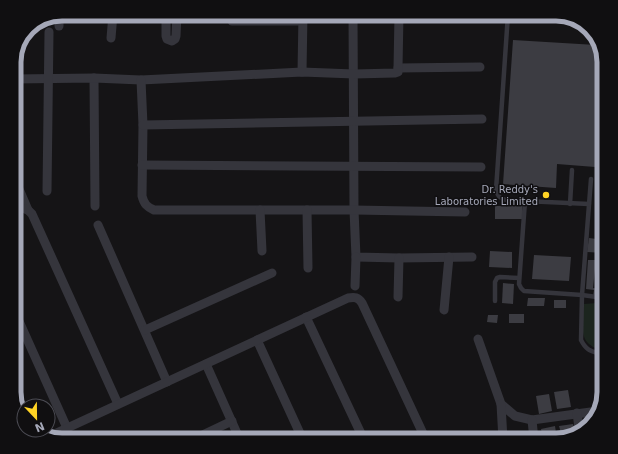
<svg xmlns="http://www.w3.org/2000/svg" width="618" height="454" viewBox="0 0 618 454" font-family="'DejaVu Sans',sans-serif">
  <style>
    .green { fill: #1c251e }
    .building { fill: #3c3c42 }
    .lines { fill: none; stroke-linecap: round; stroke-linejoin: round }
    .service { stroke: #35353c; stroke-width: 4.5 }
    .minor { stroke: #35353c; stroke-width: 9 }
    .poi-dot { fill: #ffd324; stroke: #100f11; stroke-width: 1.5 }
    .labels { text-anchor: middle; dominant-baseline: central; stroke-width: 3; stroke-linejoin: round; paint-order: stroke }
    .poi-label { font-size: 10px; fill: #a5a8b8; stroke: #100f11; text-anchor: end }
    .rim { fill: none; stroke: #a5a8b8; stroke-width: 5 }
  </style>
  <rect width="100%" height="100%" fill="#151416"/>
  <path class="green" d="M597,303C596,316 591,328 604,336V351C599,349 593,348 589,344C579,336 583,316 584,304Z"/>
  <g class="building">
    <rect x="515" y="14" width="13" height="5"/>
    <path d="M513,40L596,45L602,58L595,167L557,164L556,188L503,184Z"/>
    <path d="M598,192H604V211H597Z"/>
    <rect x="495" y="206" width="27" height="13"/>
    <path d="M589,238L604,240V253L587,252Z"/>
    <path d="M490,251L512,252V268L489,267Z"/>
    <path d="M534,255L571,257L569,281L532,279Z"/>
    <path d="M588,260H596L593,288L604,289V291H601L600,296H593L594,290L586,289Z"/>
    <path d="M503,283L514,284L513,304L502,303Z"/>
    <path d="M528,298H545L544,306H527Z"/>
    <rect x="554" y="300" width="12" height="8"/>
    <rect x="509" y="314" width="15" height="9"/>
    <path d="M488,315H498L497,323L487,322Z"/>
    <path d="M568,390L571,407L557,409L554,392Z"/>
    <path d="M549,394L552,411L539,414L536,396Z"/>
    <path d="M573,424L575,431L562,437L559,426Z"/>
    <path d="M555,426L557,439L543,440L541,429Z"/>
  </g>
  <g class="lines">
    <g class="service">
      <path d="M508,14L496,190C498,203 515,201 525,201"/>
      <path d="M591,179L582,295L581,340C587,352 592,351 604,355"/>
      <path d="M570,204L572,170"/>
      <path d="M589,204L525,201L519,284L521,288L524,291L582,295L604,298"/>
      <path d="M495,301V282L497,278L500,277L519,278"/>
    </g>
    <g class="minor">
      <path d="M166,14V36L167,39L172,41L175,39L176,36L177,14"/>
      <path d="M353,14L354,210L356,257L399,258L472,257"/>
      <path d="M59,15V26"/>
      <path d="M232,21H303"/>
      <path d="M111,38L113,14"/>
      <path d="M398,68L480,67"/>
      <path d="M302,72L303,14"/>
      <path d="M94,78L95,206"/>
      <path d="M14,79L94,78L141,80L302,72L354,74L395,73L398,72V68L399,14"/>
      <path d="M141,80L143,125L142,196C144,204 147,207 154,210H354L465,212"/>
      <path d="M143,125L482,119"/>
      <path d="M142,165L481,167"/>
      <path d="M19,189L28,210"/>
      <path d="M47,191L49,32"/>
      <path d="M14,210C22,207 27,208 32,214L118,404"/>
      <path d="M260,210L262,251"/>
      <path d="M307,210L308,268"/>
      <path d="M98,225L167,382"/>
      <path d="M355,286L356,257"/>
      <path d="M398,297L399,258"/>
      <path d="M14,310L67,428"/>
      <path d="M444,310L449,257"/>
      <path d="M306,317L364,440"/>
      <path d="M145,330L272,273"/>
      <path d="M478,339L501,404L515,416L532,420L598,411"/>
      <path d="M257,340L303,440"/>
      <path d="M206,364L240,440"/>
      <path d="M501,404L503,440"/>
      <path d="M577,413L579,428"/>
      <path d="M532,420L534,440"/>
      <path d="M50,436L348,298C355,297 358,297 362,303L426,440"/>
      <path d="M192,440L232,421"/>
    </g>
  </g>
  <circle class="poi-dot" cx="546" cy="195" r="4"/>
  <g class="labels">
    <g class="poi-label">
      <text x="538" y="189">Dr. Reddy's<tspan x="538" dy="12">Laboratories Limited</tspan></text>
    </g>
  </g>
  <path d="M0 0H618V454H0ZM62 21H556A41 41 0 0 1 597 62V392A41 41 0 0 1 556 433H62A41 41 0 0 1 21 392V62A41 41 0 0 1 62 21Z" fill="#100f11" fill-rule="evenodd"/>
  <path class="rim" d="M62 21H556A41 41 0 0 1 597 62V392A41 41 0 0 1 556 433H62A41 41 0 0 1 21 392V62A41 41 0 0 1 62 21Z"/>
  <g transform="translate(36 418) rotate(158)"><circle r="19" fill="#100f11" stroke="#4c4c54"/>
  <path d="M0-3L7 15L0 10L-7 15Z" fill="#ffd324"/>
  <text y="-6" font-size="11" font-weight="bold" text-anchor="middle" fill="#a5a8b8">N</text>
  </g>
</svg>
